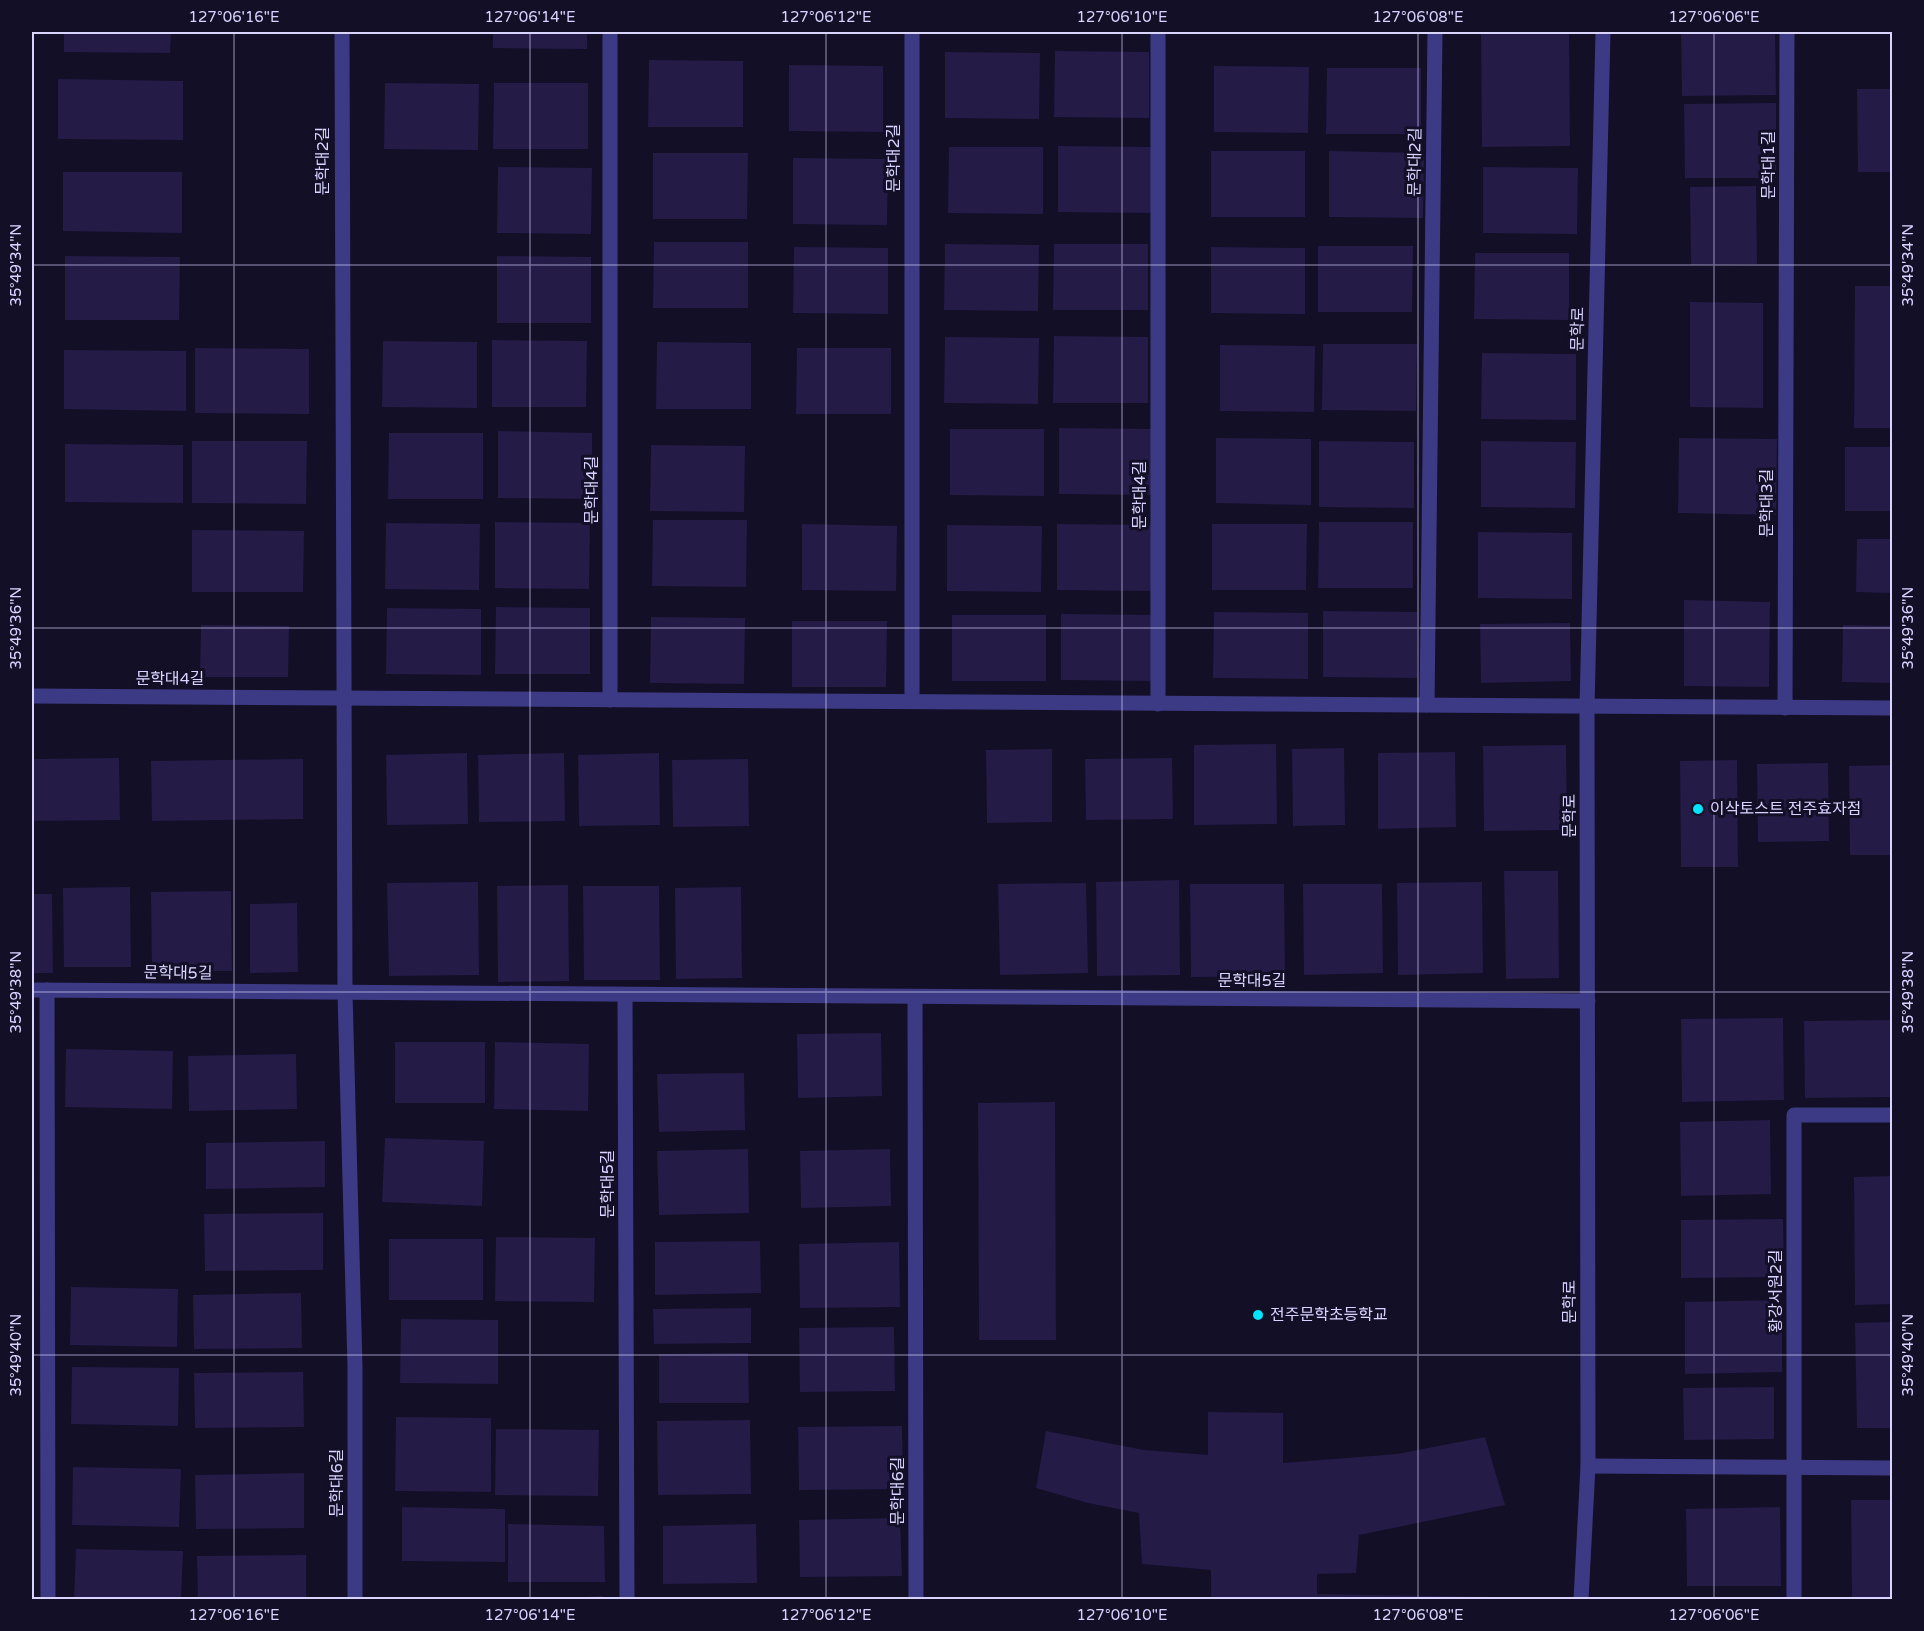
<svg xmlns="http://www.w3.org/2000/svg" width="1924" height="1631" viewBox="0 0 1924 1631" font-family="'Varela Round','Noto Sans KR',sans-serif">
  <style>
    .building { fill: #241b47 }
    .lines { fill: none; stroke-linecap: round; stroke-linejoin: round }
    .minor { stroke: #3d3a85; stroke-width: 15 }
    .ticks { fill: none; stroke: #d9d4ff; stroke-width: 1.5; stroke-opacity: 0.45 }
    .poi-dot { fill: #00e5ff; stroke: #130f26; stroke-width: 2 }
    .labels { text-anchor: middle; dominant-baseline: central; stroke-width: 6; stroke-linejoin: round; paint-order: stroke }
    .street-label { font-size: 16px; fill: #d9d4ff; stroke: #130f26 }
    .poi-label { font-size: 16px; fill: #d9d4ff; stroke: #130f26; text-anchor: start }
    .neatline { fill: none; stroke: #d9d4ff; stroke-width: 2 }
    .ticks-label { font-size: 15px; text-anchor: middle; fill: #d9d4ff }
  </style>
  <rect width="100%" height="100%" fill="#130f26"/>
  <g class="building">
    <path d="M64,32H171L170,53L64,52Z"/>
    <path d="M493,32H587V49L493,48Z"/>
    <path d="M1481,32H1569L1570,146L1482,147Z"/>
    <path d="M1681,32H1775L1776,95L1682,96Z"/>
    <path d="M1055,51L1149,52V118L1054,117Z"/>
    <path d="M945,52L1040,53L1039,119L945,118Z"/>
    <path d="M649,60L743,61V127H648Z"/>
    <path d="M789,65L883,66V132L789,131Z"/>
    <path d="M1214,66L1309,67L1308,133L1214,132Z"/>
    <path d="M1327,68H1421V134H1326Z"/>
    <path d="M58,79L183,81V140L58,139Z"/>
    <path d="M385,83L479,84L478,150L384,149Z"/>
    <path d="M494,83H588V149H493Z"/>
    <path d="M1857,89H1892V172H1858Z"/>
    <path d="M1776,103V178H1685L1684,104Z"/>
    <path d="M1058,146L1153,147L1152,213L1058,212Z"/>
    <path d="M949,147H1043V214L948,213Z"/>
    <rect x="1211" y="151" width="94" height="66"/>
    <path d="M1329,151L1424,153L1423,218L1329,217Z"/>
    <path d="M653,153H748L747,219H653Z"/>
    <path d="M793,158L888,159L887,225L793,224Z"/>
    <path d="M498,167L592,168L591,234L497,233Z"/>
    <path d="M1483,167L1578,168L1577,234L1483,233Z"/>
    <path d="M63,172H182V233L63,231Z"/>
    <path d="M1756,186L1757,264L1691,265L1690,187Z"/>
    <path d="M654,242H748V308H653Z"/>
    <path d="M945,244L1039,245L1038,311L944,310Z"/>
    <path d="M1054,244H1148V310H1053Z"/>
    <path d="M1318,246H1413L1412,312H1318Z"/>
    <path d="M794,247L888,248V314L793,313Z"/>
    <path d="M1211,247L1305,248V314L1211,313Z"/>
    <path d="M1475,253H1569V320L1474,319Z"/>
    <path d="M65,256L180,257L179,320H65Z"/>
    <path d="M497,256L591,257V323H497Z"/>
    <path d="M1855,286H1892V428H1854Z"/>
    <path d="M1690,302L1763,303V408L1690,407Z"/>
    <path d="M1054,336L1148,337V403H1053Z"/>
    <path d="M945,337L1039,338L1038,404L944,403Z"/>
    <path d="M492,340L587,341L586,407H492Z"/>
    <path d="M383,341L477,342V408L382,407Z"/>
    <path d="M657,342L751,343V409H656Z"/>
    <path d="M1323,344H1417L1416,411L1322,410Z"/>
    <path d="M1220,345L1315,346L1314,412L1220,411Z"/>
    <path d="M195,348L309,349V414L195,413Z"/>
    <path d="M797,348H891V414H796Z"/>
    <path d="M64,350L186,351V411L64,409Z"/>
    <path d="M1482,353L1576,354V420L1481,419Z"/>
    <path d="M1059,428L1154,429L1153,495L1059,494Z"/>
    <path d="M950,429H1044V496L950,495Z"/>
    <path d="M498,431L592,433V499L498,498Z"/>
    <path d="M389,433H483V499H388Z"/>
    <path d="M1216,438L1311,439V505L1216,503Z"/>
    <path d="M1679,438L1777,439L1776,515L1678,513Z"/>
    <path d="M192,441H307L306,504L192,503Z"/>
    <path d="M1319,441L1414,442V508L1319,507Z"/>
    <path d="M1481,441L1576,442L1575,508L1481,507Z"/>
    <path d="M65,444L183,445V503L65,502Z"/>
    <path d="M651,445L745,446L744,512L650,511Z"/>
    <rect x="1845" y="447" width="47" height="64"/>
    <path d="M653,520H747L746,587L652,586Z"/>
    <path d="M495,522L590,523L589,589L495,588Z"/>
    <path d="M1319,522H1413V588H1318Z"/>
    <path d="M386,523L480,524L479,590L385,589Z"/>
    <path d="M802,524L897,526L896,591L802,590Z"/>
    <path d="M1057,524L1151,525V591L1057,590Z"/>
    <path d="M1212,524H1307L1306,590H1212Z"/>
    <path d="M947,525L1042,526L1041,592L947,591Z"/>
    <path d="M192,530L304,531L303,592H192Z"/>
    <path d="M1478,532L1572,533V599L1478,598Z"/>
    <path d="M1857,539H1892V593L1856,592Z"/>
    <path d="M1684,600L1770,602L1769,687L1684,686Z"/>
    <path d="M496,607L590,608V674H495Z"/>
    <path d="M387,608L481,609V675L386,674Z"/>
    <path d="M1323,611L1417,612V678L1323,677Z"/>
    <path d="M1214,612L1308,613V679L1213,678Z"/>
    <path d="M1061,614L1156,615L1155,681L1061,680Z"/>
    <rect x="952" y="615" width="94" height="66"/>
    <path d="M651,617L745,618L744,684L650,683Z"/>
    <path d="M792,621H887L886,687H792Z"/>
    <path d="M1570,623L1571,681L1481,683L1480,624Z"/>
    <path d="M201,625L289,626L288,677H200Z"/>
    <path d="M1843,625L1892,626V683L1842,682Z"/>
    <path d="M1276,744L1277,824L1194,825V745Z"/>
    <path d="M1566,745L1567,830L1484,831L1483,746Z"/>
    <path d="M1344,748L1345,825L1293,826L1292,749Z"/>
    <path d="M1052,749V822L987,823L986,750Z"/>
    <path d="M1455,752L1456,827L1378,829V753Z"/>
    <path d="M467,753L468,824L387,825L386,755Z"/>
    <path d="M564,753L565,821L479,822L478,755Z"/>
    <path d="M659,753L660,825L579,826L578,755Z"/>
    <path d="M119,758L120,820L32,821V759Z"/>
    <path d="M1172,758L1173,819L1086,820L1085,759Z"/>
    <path d="M303,759V819L152,821L151,761Z"/>
    <path d="M748,759L749,826L673,827L672,760Z"/>
    <path d="M1737,760L1738,867H1681L1680,761Z"/>
    <path d="M1828,763L1829,841L1758,842L1757,764Z"/>
    <path d="M1892,765V855H1850L1849,766Z"/>
    <path d="M1504,871H1558L1559,978L1506,979Z"/>
    <path d="M1179,880L1180,975L1097,976L1096,882Z"/>
    <path d="M478,882L479,975L389,976L387,883Z"/>
    <path d="M1482,882L1483,973L1398,975L1397,883Z"/>
    <path d="M1086,883L1088,973L1000,975L998,884Z"/>
    <path d="M1190,884H1284L1285,976L1191,977Z"/>
    <path d="M1303,884H1382L1383,973L1304,975Z"/>
    <path d="M568,885L569,981L498,982L497,886Z"/>
    <path d="M583,886H659L660,980H584Z"/>
    <path d="M130,887L131,967H64L63,888Z"/>
    <path d="M741,887L742,978L676,979L675,888Z"/>
    <path d="M231,891L232,971H152L151,892Z"/>
    <path d="M32,894H52L53,973H32Z"/>
    <path d="M297,903L298,972L250,973V904Z"/>
    <path d="M1783,1018L1784,1100L1682,1102L1681,1019Z"/>
    <path d="M1892,1020V1097L1805,1098L1804,1021Z"/>
    <path d="M881,1033L882,1096L798,1098L797,1034Z"/>
    <rect x="395" y="1042" width="90" height="61"/>
    <path d="M495,1042L589,1044L588,1111L494,1109Z"/>
    <path d="M66,1049L173,1051L172,1109L65,1107Z"/>
    <path d="M296,1054L297,1109L189,1111L188,1056Z"/>
    <path d="M744,1073L745,1130L659,1132L657,1074Z"/>
    <path d="M1055,1102L1056,1340H979L978,1103Z"/>
    <path d="M1770,1120L1771,1194L1681,1196L1680,1122Z"/>
    <path d="M385,1138L484,1141L482,1206L382,1202Z"/>
    <path d="M325,1141V1187L206,1189V1143Z"/>
    <path d="M748,1149L749,1213L659,1215L657,1151Z"/>
    <path d="M890,1149L891,1206L801,1208L800,1151Z"/>
    <path d="M1892,1176V1304L1855,1305L1854,1177Z"/>
    <path d="M323,1213V1270L205,1271L204,1214Z"/>
    <path d="M1783,1219L1784,1277L1681,1278V1220Z"/>
    <path d="M496,1237L595,1238L594,1302L495,1301Z"/>
    <rect x="389" y="1239" width="94" height="61"/>
    <path d="M760,1241L761,1293L655,1295V1242Z"/>
    <path d="M899,1242L900,1307L800,1308L799,1244Z"/>
    <path d="M71,1287L178,1289L177,1347L70,1345Z"/>
    <path d="M301,1293L302,1348L194,1349L193,1295Z"/>
    <path d="M1782,1300V1372L1685,1374V1302Z"/>
    <path d="M751,1308V1343L654,1344L653,1309Z"/>
    <path d="M401,1319L498,1320V1384L400,1383Z"/>
    <path d="M1892,1322V1428H1857L1855,1323Z"/>
    <path d="M894,1327L895,1391L800,1392L799,1328Z"/>
    <path d="M748,1353L749,1403H659V1354Z"/>
    <path d="M72,1367L179,1368L178,1426L71,1424Z"/>
    <path d="M303,1372L304,1427L195,1428L194,1373Z"/>
    <path d="M1774,1387V1439L1684,1440L1683,1388Z"/>
    <path d="M1208,1412L1283,1413V1463L1397,1454L1485,1437L1505,1505L1359,1535L1356,1573L1317,1574V1594L1497,1597V1600H1211V1570L1142,1564L1139,1513L1088,1503L1036,1488L1046,1431L1144,1450L1208,1455Z"/>
    <path d="M396,1417L491,1418V1492L395,1491Z"/>
    <path d="M750,1420L751,1494L658,1495L657,1421Z"/>
    <path d="M902,1426L903,1489L799,1490L798,1427Z"/>
    <path d="M496,1429L599,1430L598,1496L495,1495Z"/>
    <path d="M73,1467L181,1469L179,1527L72,1525Z"/>
    <path d="M304,1473V1528L196,1529L195,1475Z"/>
    <path d="M1851,1500H1892V1600H1852Z"/>
    <path d="M402,1507L505,1509V1562L402,1561Z"/>
    <path d="M1780,1507L1781,1586H1687L1686,1509Z"/>
    <path d="M900,1518L902,1576L800,1577L799,1520Z"/>
    <path d="M508,1524L604,1526L605,1582H508Z"/>
    <path d="M756,1524L757,1583L663,1584V1526Z"/>
    <path d="M76,1549L183,1551L181,1600H74Z"/>
    <path d="M306,1555V1600H198L197,1556Z"/>
    <path d="M603,1596V1600H562V1598Z"/>
  </g>
  <g class="lines">
    <g class="minor">
      <path d="M342,32L345,993L355,1367V1600"/>
      <path d="M912,32V701"/>
      <path d="M1158,32V704"/>
      <path d="M32,696L1892,708"/>
      <path d="M610,700V32"/>
      <path d="M1427,705L1435,32"/>
      <path d="M1785,708L1787,32"/>
      <path d="M32,990L1588,1001"/>
      <path d="M47,990L48,1600"/>
      <path d="M625,996L627,1600"/>
      <path d="M915,997L916,1600"/>
      <path d="M1588,1466L1892,1468"/>
      <path d="M1581,1600L1588,1466L1587,708L1603,32"/>
      <path d="M1794,1600V1115H1892"/>
    </g>
  </g>
  <path class="ticks" d="M234,32V1600M530,32V1600M826,32V1600M1122,32V1600M1418,32V1600M1714,32V1600M32,265H1892M32,628H1892M32,992H1892M32,1355H1892"/>
  <g class="poi-dot">
    <circle cx="1698" cy="809" r="6"/>
    <circle cx="1258" cy="1315" r="6"/>
  </g>
  <g class="labels">
    <g class="street-label">
      <text transform="translate(894 158) rotate(-90)">문학대2길</text>
      <text transform="translate(323 161) rotate(-90)">문학대2길</text>
      <text transform="translate(1415 162) rotate(-89)">문학대2길</text>
      <text transform="translate(1769 165) rotate(-90)">문학대1길</text>
      <text transform="translate(1578 329) rotate(-89)">문학로</text>
      <text transform="translate(592 490) rotate(-90)">문학대4길</text>
      <text transform="translate(1140 495) rotate(-90)">문학대4길</text>
      <text transform="translate(1767 503) rotate(-90)">문학대3길</text>
      <text x="170" y="679">문학대4길</text>
      <text transform="translate(1570 816) rotate(-90)">문학로</text>
      <text transform="translate(178 973) rotate(1)">문학대5길</text>
      <text x="1252" y="981">문학대5길</text>
      <text transform="translate(608 1184) rotate(-90)">문학대5길</text>
      <text transform="translate(1776 1291) rotate(-90)">황강서원2길</text>
      <text transform="translate(1570 1302) rotate(-90)">문학로</text>
      <text transform="translate(337 1483) rotate(-90)">문학대6길</text>
      <text transform="translate(898 1491) rotate(-90)">문학대6길</text>
    </g>
    <g class="poi-label">
      <text x="1710" y="809">이삭토스트 전주효자점</text>
      <text x="1270" y="1315">전주문학초등학교</text>
    </g>
  </g>
  <rect width="1924" height="1631" fill="none" stroke="#130f26" stroke-width="66"/>
  <rect x="33" y="33" width="1858" height="1565" class="neatline"/>
  <g class="ticks-label">
    <text x="234" y="22">127°06'16"E</text>
    <text x="530" y="22">127°06'14"E</text>
    <text x="826" y="22">127°06'12"E</text>
    <text x="1122" y="22">127°06'10"E</text>
    <text x="1418" y="22">127°06'08"E</text>
    <text x="1714" y="22">127°06'06"E</text>
    <text transform="translate(1908 265) rotate(-90)" y="5">35°49'34"N</text>
    <text transform="translate(16 265) rotate(-90)" y="5">35°49'34"N</text>
    <text transform="translate(1908 628) rotate(-90)" y="5">35°49'36"N</text>
    <text transform="translate(16 628) rotate(-90)" y="5">35°49'36"N</text>
    <text transform="translate(1908 992) rotate(-90)" y="5">35°49'38"N</text>
    <text transform="translate(16 992) rotate(-90)" y="5">35°49'38"N</text>
    <text transform="translate(1908 1355) rotate(-90)" y="5">35°49'40"N</text>
    <text transform="translate(16 1355) rotate(-90)" y="5">35°49'40"N</text>
    <text x="234" y="1620">127°06'16"E</text>
    <text x="530" y="1620">127°06'14"E</text>
    <text x="826" y="1620">127°06'12"E</text>
    <text x="1122" y="1620">127°06'10"E</text>
    <text x="1418" y="1620">127°06'08"E</text>
    <text x="1714" y="1620">127°06'06"E</text>
  </g>
</svg>
